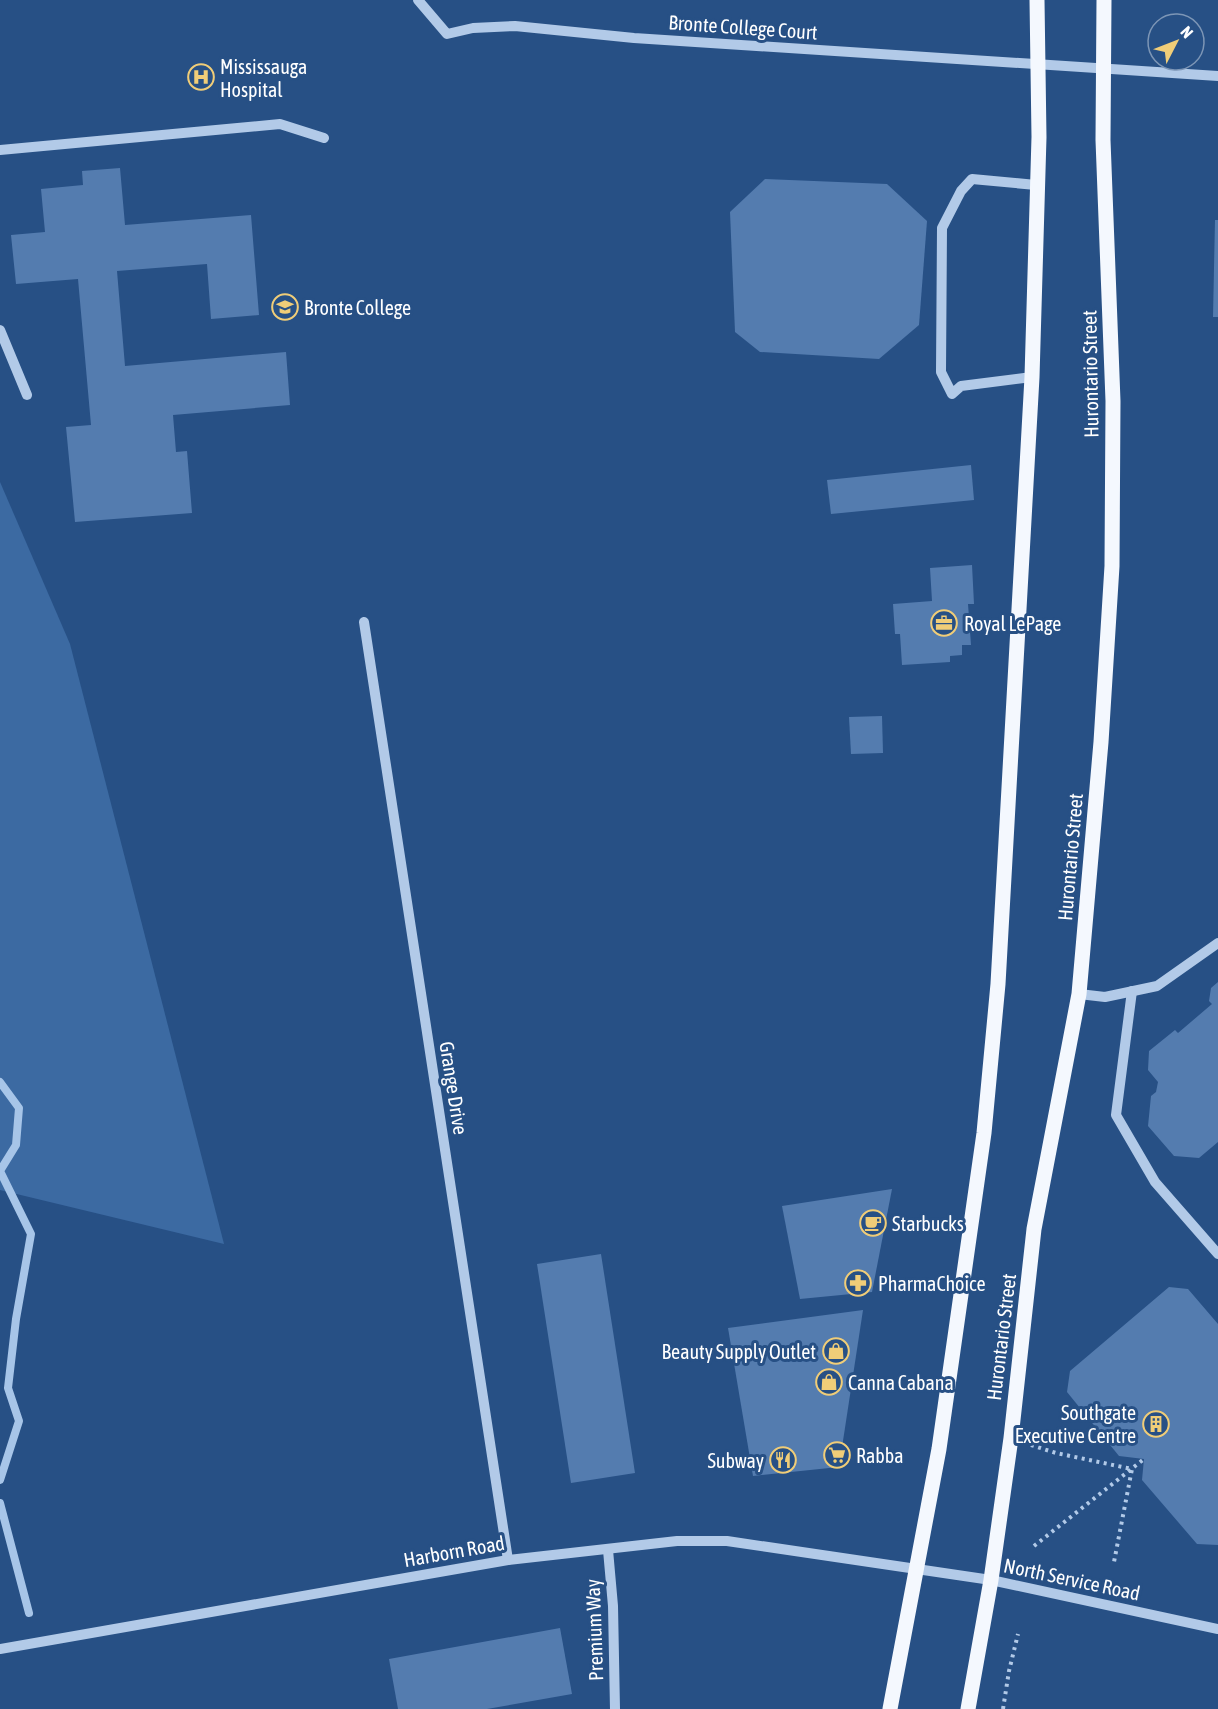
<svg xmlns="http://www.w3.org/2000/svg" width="1218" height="1709" viewBox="0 0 1218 1709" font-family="'Asap Condensed',sans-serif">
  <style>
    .green { fill: #3c6aa2 }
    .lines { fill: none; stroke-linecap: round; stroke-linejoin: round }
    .stream { stroke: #a7c5e8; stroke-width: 8 }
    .building { fill: #547caf }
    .path { stroke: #b2cae8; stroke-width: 4; stroke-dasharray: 3 4.5; stroke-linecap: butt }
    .minor { stroke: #b2cae8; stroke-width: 10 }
    .major { stroke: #f4f8fe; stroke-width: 15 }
    .labels { text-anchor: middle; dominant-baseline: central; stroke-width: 6; stroke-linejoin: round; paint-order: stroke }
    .street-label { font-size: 20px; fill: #fff; stroke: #275085 }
    .poi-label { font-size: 20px; fill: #fff; stroke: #275085; text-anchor: start }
  </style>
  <rect width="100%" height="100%" fill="#275085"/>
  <path class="green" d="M0,482L70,644L224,1244L0,1190Z"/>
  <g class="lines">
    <g class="stream">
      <path d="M0,1082L19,1108L16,1145L0,1171L31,1234L16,1319L8,1388L19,1421L0,1480"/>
      <path d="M0,1503L29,1613"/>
    </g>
  </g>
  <g class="building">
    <path d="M120,168L125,225L251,215L259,315L211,319L207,264L117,271L125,366L286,352L290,405L173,415L176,452L187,451L192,513L75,522L66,427L91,425L78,279L16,284L11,235L45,232L41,189L83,185L82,171Z"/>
    <path d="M765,179L887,184L927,221L919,325L879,359L760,352L735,332L730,212Z"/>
    <path d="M1215,220H1218V317H1213Z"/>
    <path d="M971,465L974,500L831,514L827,480Z"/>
    <path d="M972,565L974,604H968L971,645H962V655L950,656V662L902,665L900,634H895L893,604L932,601L930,568Z"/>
    <path d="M882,716L883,753L851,754L849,717Z"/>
    <path d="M1218,982V1142L1199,1158L1174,1156L1148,1126L1151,1096L1156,1092L1158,1082L1148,1070L1149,1051L1175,1030L1178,1033L1212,1004L1209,1001L1211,988Z"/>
    <path d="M892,1189L872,1292L800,1299L782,1206Z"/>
    <path d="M601,1254L635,1473L571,1483L537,1264Z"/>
    <path d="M1169,1287L1188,1289L1218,1324V1545L1197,1544L1142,1480L1144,1459L1119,1456L1067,1392L1070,1371Z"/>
    <path d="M863,1310L839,1467L753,1476L728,1328Z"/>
    <path d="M560,1628L572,1694L487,1709H398L389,1659Z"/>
  </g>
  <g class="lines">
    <g class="path">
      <path d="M1031,1445L1056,1453L1132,1469L1114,1562"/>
      <path d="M1034,1546L1144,1459"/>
      <path d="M1003,1709L1009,1671L1018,1634"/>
    </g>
    <g class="minor">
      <path d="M418,0L447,34L473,28L515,26L634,38L1218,76"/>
      <path d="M0,150L280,124L324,138"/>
      <path d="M0,330L27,395"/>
      <path d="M1032,377L961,386L952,394L941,372L942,228L961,191L972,179L1036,185"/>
      <path d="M364,622L508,1560"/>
      <path d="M1132,991L1116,1115L1155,1182L1218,1254"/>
      <path d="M1079,994L1105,997L1157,986L1218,943"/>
      <path d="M608,1550L613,1606L615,1709"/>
      <path d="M0,1649L508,1560L677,1541H727L991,1580L1218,1629"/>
    </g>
    <g class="major">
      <path d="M890,1709L939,1449L984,1133L998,984L1032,377L1039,137L1037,0"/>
      <path d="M968,1709L991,1580L1011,1438L1034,1229L1079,994L1101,742L1112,566L1113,401L1103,140L1104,0"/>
    </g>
  </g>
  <defs>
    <g id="hospital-ring" transform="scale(1.35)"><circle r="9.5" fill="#275085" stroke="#f0cd78" stroke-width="1.5"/><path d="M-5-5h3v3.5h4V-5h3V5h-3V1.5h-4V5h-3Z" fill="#f0cd78"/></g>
    <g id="school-ring" transform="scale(1.35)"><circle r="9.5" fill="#275085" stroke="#f0cd78" stroke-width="1.5"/><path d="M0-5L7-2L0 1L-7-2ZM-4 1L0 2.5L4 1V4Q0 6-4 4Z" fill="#f0cd78"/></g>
    <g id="office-ring" transform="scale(1.35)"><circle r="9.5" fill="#275085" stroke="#f0cd78" stroke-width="1.5"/><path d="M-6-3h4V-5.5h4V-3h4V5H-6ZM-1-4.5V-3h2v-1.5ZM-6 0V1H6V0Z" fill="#f0cd78"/></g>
    <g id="cafe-ring" transform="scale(1.35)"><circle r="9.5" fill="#275085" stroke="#f0cd78" stroke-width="1.5"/><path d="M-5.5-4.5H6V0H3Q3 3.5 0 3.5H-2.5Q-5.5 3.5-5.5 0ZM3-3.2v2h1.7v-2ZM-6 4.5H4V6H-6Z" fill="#f0cd78"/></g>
    <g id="pharmacy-ring" transform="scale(1.35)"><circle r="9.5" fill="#275085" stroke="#f0cd78" stroke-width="1.5"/><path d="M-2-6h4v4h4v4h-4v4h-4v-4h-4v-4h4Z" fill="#f0cd78"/></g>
    <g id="shop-ring" transform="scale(1.35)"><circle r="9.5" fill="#275085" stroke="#f0cd78" stroke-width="1.5"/><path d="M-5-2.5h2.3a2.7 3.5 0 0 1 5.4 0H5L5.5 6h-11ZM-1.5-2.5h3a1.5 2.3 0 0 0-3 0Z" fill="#f0cd78"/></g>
    <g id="building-ring" transform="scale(1.35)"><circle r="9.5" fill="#275085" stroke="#f0cd78" stroke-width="1.5"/><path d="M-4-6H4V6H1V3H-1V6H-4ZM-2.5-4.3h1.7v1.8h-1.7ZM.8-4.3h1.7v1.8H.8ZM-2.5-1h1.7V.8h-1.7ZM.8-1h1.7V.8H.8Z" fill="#f0cd78"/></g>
    <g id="supermarket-ring" transform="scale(1.35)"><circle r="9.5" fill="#275085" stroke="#f0cd78" stroke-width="1.5"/><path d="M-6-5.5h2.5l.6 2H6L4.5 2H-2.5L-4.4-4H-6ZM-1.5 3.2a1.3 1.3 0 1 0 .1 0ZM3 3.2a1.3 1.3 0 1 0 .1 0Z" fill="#f0cd78"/></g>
    <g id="restaurant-ring" transform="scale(1.35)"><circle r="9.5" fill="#275085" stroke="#f0cd78" stroke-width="1.5"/><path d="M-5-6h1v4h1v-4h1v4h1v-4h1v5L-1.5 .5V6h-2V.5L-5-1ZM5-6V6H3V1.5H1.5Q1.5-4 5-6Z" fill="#f0cd78"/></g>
  </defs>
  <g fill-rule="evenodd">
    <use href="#hospital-ring" x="201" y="77"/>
    <use href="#school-ring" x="285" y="307"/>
    <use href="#office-ring" x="944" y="623"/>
    <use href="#cafe-ring" x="873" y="1223"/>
    <use href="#pharmacy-ring" x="858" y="1283"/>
    <use href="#shop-ring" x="836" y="1351"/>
    <use href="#shop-ring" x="829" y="1382"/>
    <use href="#building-ring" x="1156" y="1424"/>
    <use href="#supermarket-ring" x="837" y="1455"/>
    <use href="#restaurant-ring" x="783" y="1460"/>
  </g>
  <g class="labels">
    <g class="street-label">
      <text transform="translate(743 27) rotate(4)">Bronte College Court</text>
      <text transform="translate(1090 374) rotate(-91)">Hurontario Street</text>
      <text transform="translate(1070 857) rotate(-85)">Hurontario Street</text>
      <text transform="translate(454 1088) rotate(81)">Grange Drive</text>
      <text transform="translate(1001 1337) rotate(-83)">Hurontario Street</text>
      <text transform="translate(454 1551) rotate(-10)">Harborn Road</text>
      <text transform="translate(1072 1579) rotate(12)">North Service Road</text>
      <text transform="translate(594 1630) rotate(-92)">Premium Way</text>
    </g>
    <g class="poi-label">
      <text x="220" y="66">Mississauga<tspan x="220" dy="23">Hospital</tspan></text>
      <text x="304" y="307">Bronte College</text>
      <text x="964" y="623">Royal LePage</text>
      <text x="892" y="1223">Starbucks</text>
      <text x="878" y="1283">PharmaChoice</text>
      <text x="816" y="1351" text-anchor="end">Beauty Supply Outlet</text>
      <text x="848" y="1382">Canna Cabana</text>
      <text x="1136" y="1412" text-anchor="end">Southgate<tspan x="1136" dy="23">Executive Centre</tspan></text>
      <text x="856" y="1455">Rabba</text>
      <text x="764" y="1460" text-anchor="end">Subway</text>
    </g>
  </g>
  <g transform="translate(1176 42) rotate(48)"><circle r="28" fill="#275085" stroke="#7d96b6" stroke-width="1.5"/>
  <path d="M0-4.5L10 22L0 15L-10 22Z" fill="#f0cd78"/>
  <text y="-9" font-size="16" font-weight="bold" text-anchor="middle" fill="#ffffff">N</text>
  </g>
</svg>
